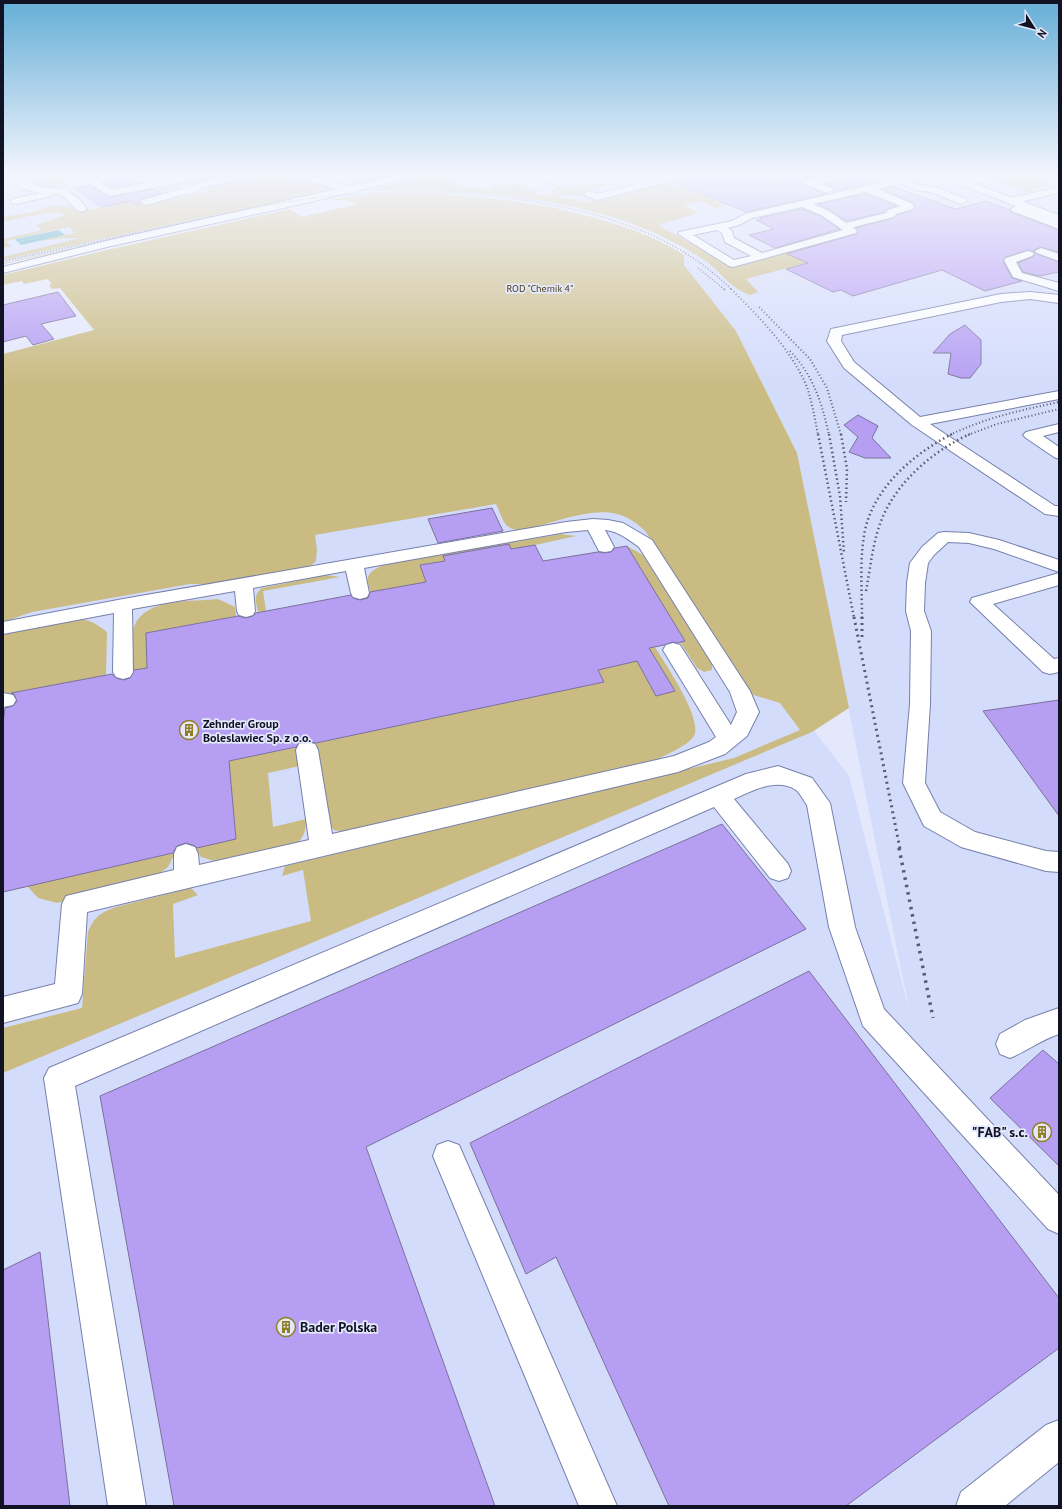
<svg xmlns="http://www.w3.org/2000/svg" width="1062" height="1509" viewBox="0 0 1062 1509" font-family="'PT Sans',sans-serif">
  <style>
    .built { fill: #d4dcfc }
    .green { fill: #cabb82 }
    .water { fill: #42a4bb }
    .building { fill: #b69ff3; stroke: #7b709b }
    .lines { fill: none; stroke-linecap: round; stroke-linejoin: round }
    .minor-casing { stroke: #7780ab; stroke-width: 2 }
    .major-casing { stroke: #7780ab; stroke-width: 2 }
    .minor { fill: #fff; fill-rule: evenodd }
    .major { fill: #fff; fill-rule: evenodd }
    .rail-far4 { stroke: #585b6d; stroke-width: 1.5; stroke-dasharray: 1 2; stroke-linecap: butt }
    .rail-far3 { stroke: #585b6d; stroke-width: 2; stroke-dasharray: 1 2.5; stroke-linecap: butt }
    .rail-far2 { stroke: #585b6d; stroke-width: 2.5; stroke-dasharray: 1.5 3; stroke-linecap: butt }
    .rail-far1 { stroke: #585b6d; stroke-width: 3; stroke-dasharray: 2 4; stroke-linecap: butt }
    .rail { stroke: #585b6d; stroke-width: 3.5; stroke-dasharray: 2.5 5; stroke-linecap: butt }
    .labels { text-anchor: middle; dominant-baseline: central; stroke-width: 3.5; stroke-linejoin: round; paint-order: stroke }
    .far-park-label { font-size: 10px; fill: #473d14; stroke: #e4e8fc }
    .poi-label { font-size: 12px; font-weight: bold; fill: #111324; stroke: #e4e8fc; text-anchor: start }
    .near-poi-label { font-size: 14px; font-weight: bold; fill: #111324; stroke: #e4e8fc; text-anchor: end }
  </style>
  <rect width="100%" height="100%" fill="#e4e8fc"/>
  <g class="built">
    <path d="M3,175H401L3,264Z"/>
    <path d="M556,175H1059V1506H3V585L641,477L751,648L849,776L910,1014L797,453L736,331L684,265V248L640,226L616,218L558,204L522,199L545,189L544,180Z"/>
  </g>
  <g class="green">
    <path d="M56,175H66L60,177L69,185L48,189L29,184L38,178Z"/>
    <path d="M207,175H245L207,183L185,185L131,200L136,203L166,201L209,191L203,187L253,175H285L337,189L3,260V257L80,238H68L37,241L75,233L69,227L6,241L12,247H3V239L42,230L36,225L65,215C55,208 16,220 3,222V217L38,211L46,207L57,205L63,207L77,205L83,211L117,204L120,196L193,181L190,178Z"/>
    <path d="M377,175H399L353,185H348V183Z"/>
    <path d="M428,175H468L451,181L461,184L458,186L490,189L492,187L489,186L518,184L540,191L535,194L549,195L553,194L549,192L558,187L507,175H519L560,186C567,183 574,188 582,187C590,186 599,181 606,185L596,189L584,190L585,195C577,199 567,192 559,197L586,202L664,183C684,187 703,195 722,204L719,205L723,206L715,208L701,201L684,205L698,213L658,225L730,266L818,245L841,254L746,279L758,292L750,295C729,287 724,275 707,262C694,253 680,245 665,238C577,195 463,189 367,191Z"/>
    <path d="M985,175H1012L1018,177L1029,175L1056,185L1033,189L1036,191L1028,193L990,179L992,178Z"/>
    <path d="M396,193C470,194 544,201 615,224C639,232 663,241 684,255V265L736,331L797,453L849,708L812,732L3,1073V1028L82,1008L88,932C94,917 101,912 116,907L191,888L198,895L173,904L175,958L311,921L303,870L282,876L285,866L734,758L800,730L780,703L750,694L646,532C638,524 629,517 617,514C592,507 548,524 522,531C502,529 504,520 496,504L315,535L317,550L316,561L307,569L223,584H190L32,612L3,622V354L94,330L60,288L52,289L49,285L52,284L48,279L24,284L22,281L3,285V275L107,250L290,209L302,217L358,204L347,200H330L352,196Z"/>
    <path d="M279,204L3,264V263Z"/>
    <path d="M561,534L576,536L535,545L420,565L426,582L371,592C363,574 370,571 386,564Z"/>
    <path d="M627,546L643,555L712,663V670L704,672L697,668L680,642L685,641Z"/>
    <path d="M326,575L340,577L263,591L266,611L258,612C256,602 253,595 262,588Z"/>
    <path d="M218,599L235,607L236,616L146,633L147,668L133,670C133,661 131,634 134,627C145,597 192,602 218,599Z"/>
    <path d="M77,620C90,619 96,624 107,632L106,675L7,694V696L3,697V634Z"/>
    <path d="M655,647C665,664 703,718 694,736C688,746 663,756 652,762L343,832L334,830L330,825L316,743L604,682L593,660L619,665L637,661L656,696L674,691L649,648Z"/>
    <path d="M299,747L300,766L268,773L273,827L306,819C306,830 305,835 297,844L221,863L201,857L195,848L236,838L229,761Z"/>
    <path d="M175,853L168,867L152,879L57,903L38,898L27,886Z"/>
  </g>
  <path class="water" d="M59,230L65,235L21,245L18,242L52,234L17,242L15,239Z"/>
  <g class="building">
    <path d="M128,175L141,183L112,188L102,182Z"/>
    <path d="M686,175H755L774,181L795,175H825L806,180L802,183L805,186L826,194L746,212L673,182L683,179Z"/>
    <path d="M851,175H863L880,181L832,192L834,189L824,184L848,178Z"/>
    <path d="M89,185L110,197L153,189L161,193L142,199L140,203L137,204L131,201L101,207L75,188Z"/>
    <path d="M894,187L956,209L986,201L1010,210L1011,212L1059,230V252L1040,247L1034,250V252L1028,250L1006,257L1003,261L1012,278L1022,281L985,291L942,270L853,296L841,290L833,292L786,269L808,263L787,254L856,234L858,231L856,228L894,218L897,215L914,210L915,207L914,203L882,189Z"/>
    <path d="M866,194L896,206L888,209L885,212L846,221L830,210L818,204Z"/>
    <path d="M802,209L820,216L840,229L775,248L749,235L774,229L756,220L762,219L760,218Z"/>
    <path d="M1035,253L1059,262V272L1040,276L1023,272L1018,263L1033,257Z"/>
    <path d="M58,292L76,316L41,324L54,339L33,345L26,336L3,342V305Z"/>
    <path d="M965,325L981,340V364L970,378H961L948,374L951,353H933L950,334Z"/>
    <path d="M858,415L878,426L872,438L891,458H865L849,452L858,437L844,425Z"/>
    <path d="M492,508L503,531L438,543L428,519Z"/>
    <path d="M509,544L511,549L535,545L543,561L598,552L605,553L611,552L615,548L627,546L685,641L677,643L673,642L664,645L649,648L675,691L656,696L637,661L598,670L604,682L316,743L307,741L299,743L296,747L229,761L236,839L197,848L195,846L186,843L177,846L173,853L3,892V724L5,708L13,706L17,701L14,694L11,693L112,674L116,678L123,680L130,678L134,670L147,668L146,633L238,616L246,618L253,616L256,613L351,595L353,598L360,600L368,598L370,592L426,582L420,565L445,561L443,556Z"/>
    <path d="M1059,700V816L983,711Z"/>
    <path d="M722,824L806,929L366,1147L495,1506H174L100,1096Z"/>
    <path d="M809,971L1059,1298V1348L846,1506H669L556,1257L526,1274L470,1143Z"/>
    <path d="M1043,1050L1059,1064V1166L990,1098Z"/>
    <path d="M40,1252L70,1506H3V1270Z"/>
  </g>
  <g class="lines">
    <g class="minor-casing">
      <g id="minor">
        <path d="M25,175H42L40,177L26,182L47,188L65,189L78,198L87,209L82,212C70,209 69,194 53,194L51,196L16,204L12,203L11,201L12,199L41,193C32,191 20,190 14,182Z"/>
        <path d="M76,175H88L112,190L188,175H208L203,178L110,196Z"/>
        <path d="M235,175H254L252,177L208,186L197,191L146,205L141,202L142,200C173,192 203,181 235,175Z"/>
        <path d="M291,175H307L355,188L357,190L352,193L293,177Z"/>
        <path d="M672,175L685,176L683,178L597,200L586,196L584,194L589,191L598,194Z"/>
        <path d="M832,175H850L848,177L819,184L831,188L833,190L828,193L806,185L804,183L806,181Z"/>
        <path d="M914,175H932L930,177L910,182L920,185L936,187L966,199L967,201L962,204L958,203L931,192L916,190L901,184L877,189L913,204L914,207L913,209L896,214L894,217L853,227L857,231L856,233L733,267L729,266L678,234L679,232L732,221L745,214ZM866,192L901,206L888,210L886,213L846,223L829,211L813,204ZM802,207L821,215L843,230L762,253L734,238L732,231L728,228L739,225L752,218ZM717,230L722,233L725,242L751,256L734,260L693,235Z"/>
        <path d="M986,175H1004L1002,177L963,186L958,183L960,181Z"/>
        <path d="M1059,187V193L1011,204L1006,201L1007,199Z"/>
        <path d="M1022,202L1027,205L1024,208L1059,222V229L1012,211L1011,209Z"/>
        <path d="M1041,248L1059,254V261L1037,253L1035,251Z"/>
        <path d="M1028,251L1032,252L1034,254L1032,256L1016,262L1022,273L1059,283V291L1013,277L1004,260L1006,258Z"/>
        <path d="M1030,292L1059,295V303L1030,299L1001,302L842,335L841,341L854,362L920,417L1059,391V399L930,424L1055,506H1059V516L1045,514L912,425L844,368L827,341L831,329L836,328L1001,294Z"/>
        <path d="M1059,424V432L1043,436L1059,447V459L1054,457L1026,438L1023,435L1026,432Z"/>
        <path d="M593,519L608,520L623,523L652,540L750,691L759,712L747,736L725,754L678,772L87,912L82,994L78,1003L3,1023V997L55,984L62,904L66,896L174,870V854L177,847L186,844L195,847L198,854L199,865L309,840L296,750L299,744L307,742L315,744L318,750L332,834L674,756L709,742L716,737L663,650L666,645L673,643L680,645L731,725L737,712L730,692L639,547C629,540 618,531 605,530L614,547L611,551L605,552L599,551L588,530L566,532L364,568L369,593L367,597L360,599L353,597L351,593L346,571L253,588L255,611L253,615L246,617L239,615L237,611L235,591L132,609L133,672L130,677L123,679L116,677L113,672L114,613L3,634V622L123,599L566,522Z"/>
        <path d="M944,532L969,533L999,540L1059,560V572L994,549L969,543L948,542L934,555L928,563L925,583L924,611L931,631L930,704L925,783L940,812L975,832L1046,851L1059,852V872L1046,871L961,847L924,826L903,783L910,704L911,631L906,611L907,583L910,563L922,547L938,533Z"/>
        <path d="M1059,573V585L993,604L1054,659L1059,658V672L1050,674L1043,672L970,602L972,598Z"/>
        <path d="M3,693L13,695L16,700L13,705L3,707Z"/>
        <path d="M778,766L812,778L830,803L855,927L884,1009L1059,1195V1234L1048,1229L863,1026L829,927L807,805C804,801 800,793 796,790C777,777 752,791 734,799L788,864L791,871L788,878L779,881L770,878L714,807L75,1086L146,1506H108L44,1078L49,1068L746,774Z"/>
        <path d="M1059,1008V1034C1041,1040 1027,1051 1010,1058L1000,1054L996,1044L1000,1034L1025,1020Z"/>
        <path d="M448,1141L459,1145L617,1506H579L433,1156L437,1145Z"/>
        <path d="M1059,1420V1462L1005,1506H956L961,1492L1046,1425Z"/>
      </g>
    </g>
    <g class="major-casing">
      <g id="major">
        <path d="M399,175H416L414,177L315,201L107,247L3,273V267L106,241Z"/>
        <path d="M937,175H951L1059,215V222L939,177Z"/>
      </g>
    </g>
    <use href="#minor" class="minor"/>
    <use href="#major" class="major"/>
    <g class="rail-far4">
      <path d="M3,261C62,249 120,236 178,224C233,212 288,199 344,195C413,189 484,192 553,205C620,218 683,241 732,290"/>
      <path d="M698,268L725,290"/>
    </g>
    <g class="rail-far3">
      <path d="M724,289L726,291"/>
      <path d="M731,289C760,318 791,349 807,387C812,402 815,419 818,435"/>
      <path d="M759,307L810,359L827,388L841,435"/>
      <path d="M790,351C813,375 822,403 829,435"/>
      <path d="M950,435C984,418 1022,410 1059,402"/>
      <path d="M968,435L997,424L1059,409"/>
    </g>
    <g class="rail-far2">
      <path d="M818,434L854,618"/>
      <path d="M829,434L840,496L844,553"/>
      <path d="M841,434L847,469L846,502"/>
      <path d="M866,591C871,565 873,538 884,514C901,478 935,450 970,434"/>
      <path d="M862,618C862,589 859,554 866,526C877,485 915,453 952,434"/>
    </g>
    <g class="rail-far1">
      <path d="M854,617L900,849"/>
      <path d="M862,617V639"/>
    </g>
    <path class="rail" d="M899,848L933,1018"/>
  </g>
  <linearGradient id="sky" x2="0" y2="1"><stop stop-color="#65aed6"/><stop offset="0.45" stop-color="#f3f5fe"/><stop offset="1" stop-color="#f3f5fe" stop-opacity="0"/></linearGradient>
  <rect width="1062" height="386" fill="url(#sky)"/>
  <defs>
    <g id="building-ring" transform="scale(1)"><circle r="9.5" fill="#e4e8fc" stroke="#927e24" stroke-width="1.5"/><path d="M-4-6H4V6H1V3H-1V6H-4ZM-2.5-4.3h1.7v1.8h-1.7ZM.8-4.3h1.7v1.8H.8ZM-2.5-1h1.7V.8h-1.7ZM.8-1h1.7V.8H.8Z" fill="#927e24"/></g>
  </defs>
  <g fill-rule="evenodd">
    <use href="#building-ring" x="189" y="730"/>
    <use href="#building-ring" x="1042" y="1132"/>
    <use href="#building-ring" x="286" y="1327"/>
  </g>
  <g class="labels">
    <g class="far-park-label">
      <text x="540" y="288">ROD "Chemik 4"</text>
    </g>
    <g class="poi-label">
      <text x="203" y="723">Zehnder Group<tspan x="203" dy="14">Boleslawiec Sp. z o.o.</tspan></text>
    </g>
    <g class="near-poi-label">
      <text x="1028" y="1132">"FAB" s.c.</text>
      <text x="300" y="1327" text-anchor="start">Bader Polska</text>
    </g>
  </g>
  <rect width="1062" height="1509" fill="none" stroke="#111324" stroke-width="8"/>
  <g transform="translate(1034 28) rotate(126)" stroke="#e4e8fc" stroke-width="3" paint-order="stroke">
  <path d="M0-3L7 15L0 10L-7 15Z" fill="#111324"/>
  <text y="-6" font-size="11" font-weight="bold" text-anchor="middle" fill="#111324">N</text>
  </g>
</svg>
